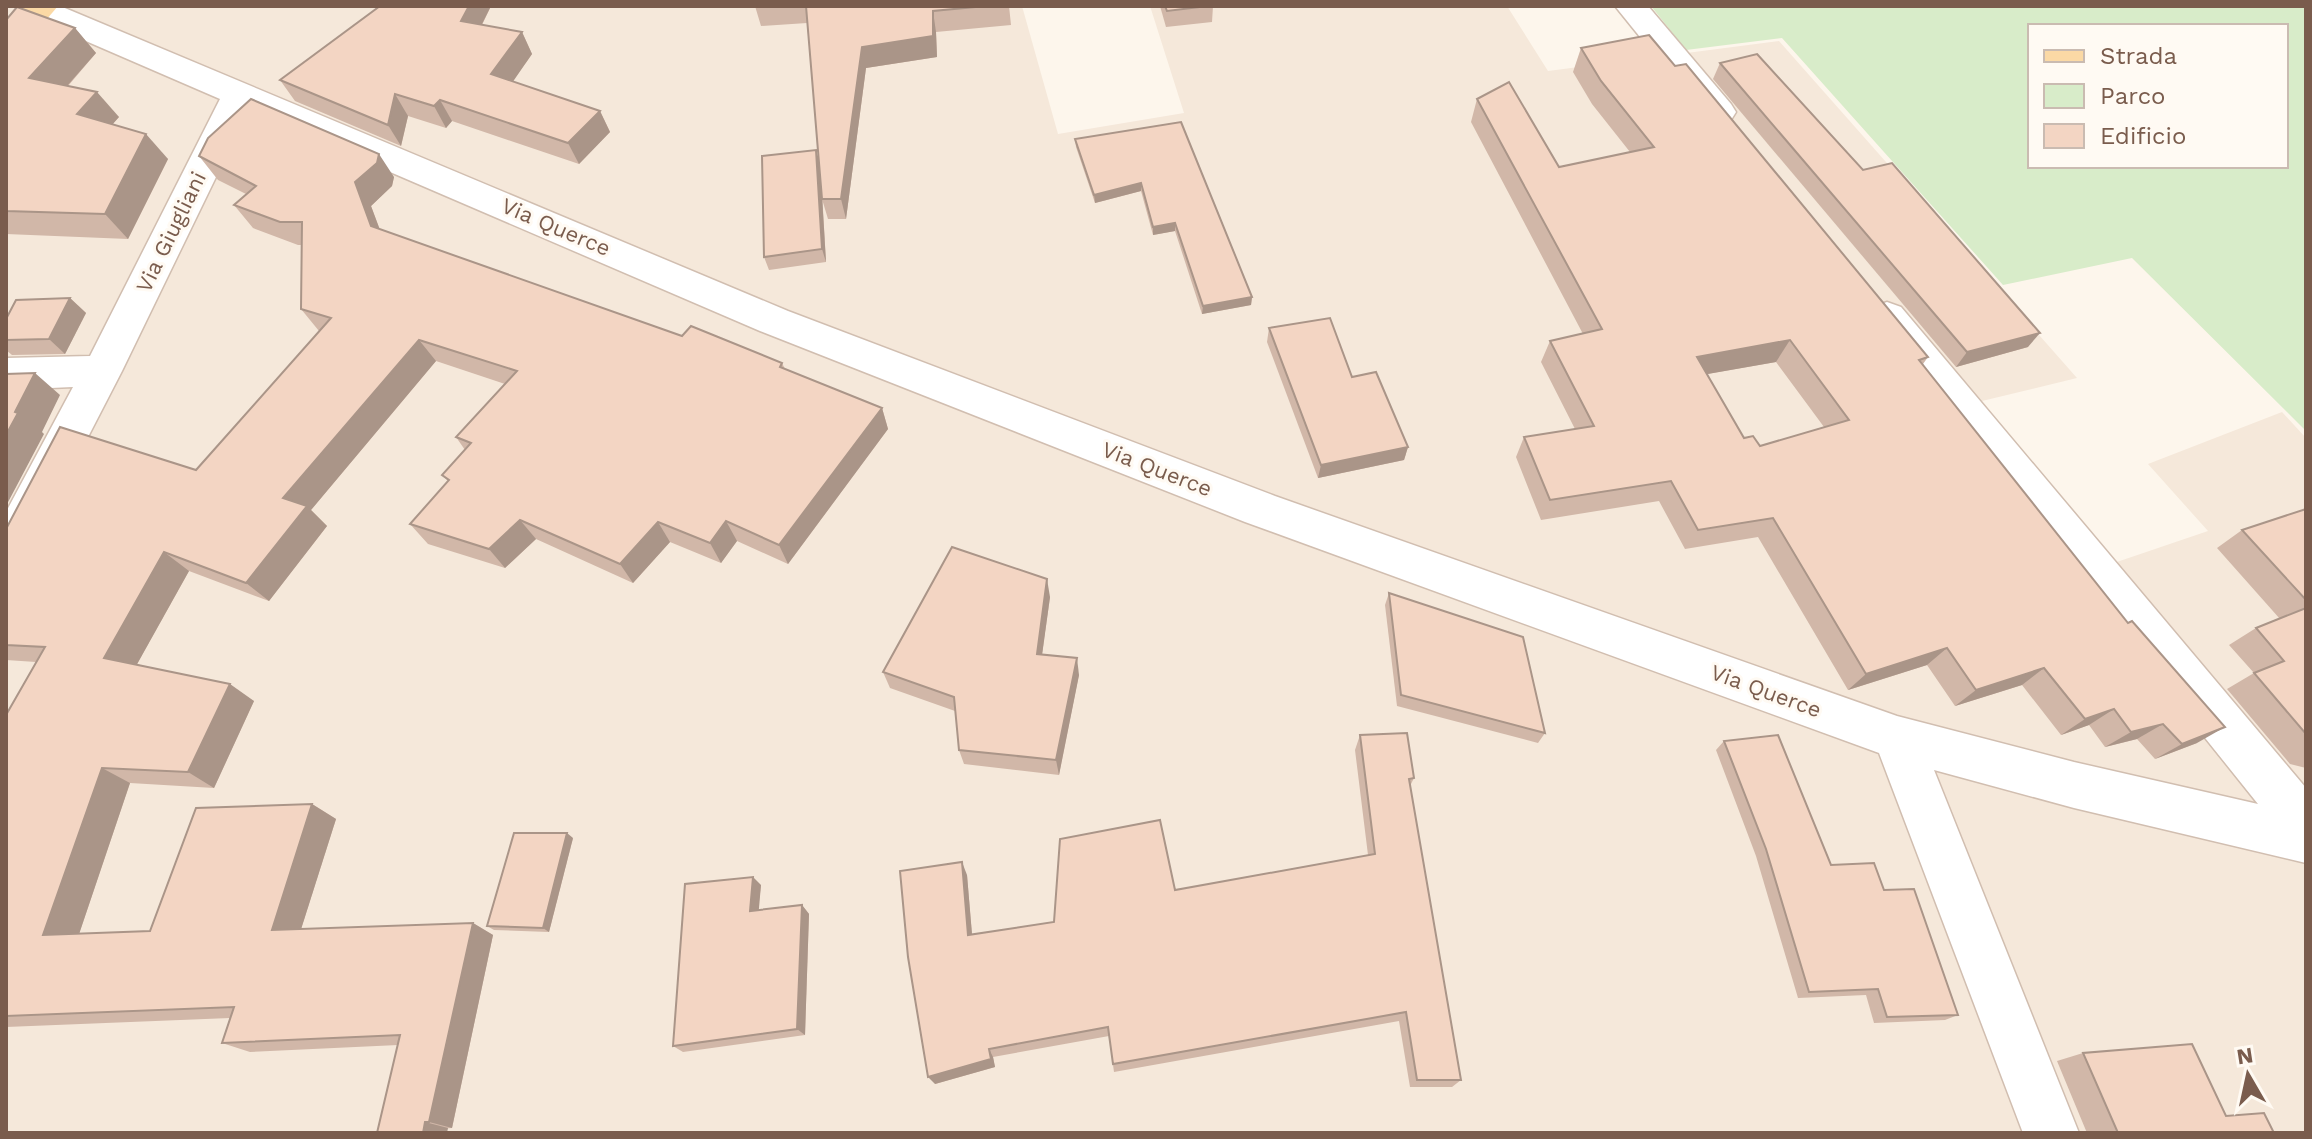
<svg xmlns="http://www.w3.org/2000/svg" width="2312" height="1139" viewBox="0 0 2312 1139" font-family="'Work Sans',sans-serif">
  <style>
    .residential { fill: #f5e8da }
    .green { fill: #d8ecc9; fill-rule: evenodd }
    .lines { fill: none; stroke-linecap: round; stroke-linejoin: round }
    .minor-casing { stroke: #d1beb0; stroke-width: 3 }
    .major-casing { stroke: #dad1cd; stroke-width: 3 }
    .minor { fill: #fff; fill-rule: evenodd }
    .major { fill: #fbd9a5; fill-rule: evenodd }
    .wall { fill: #d1b7a8; fill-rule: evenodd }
    .shaded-wall { fill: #aa9588 }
    .building { fill: #f3d5c3; stroke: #aa9588; stroke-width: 2; fill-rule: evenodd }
    .labels { text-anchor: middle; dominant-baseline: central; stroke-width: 6; stroke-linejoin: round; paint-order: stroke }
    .street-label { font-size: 22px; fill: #7a5c4d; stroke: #fffaf3 }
  </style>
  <rect width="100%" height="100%" fill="#fdf6ec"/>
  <path class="residential" d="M6,6H1022L1058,134L1184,113L1150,6H1507L1548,71L1779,41L2077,378L1982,401L2108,565L2208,531L2148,464L2282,412L2306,438V1133H6Z"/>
  <path class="green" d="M1651,6H2306V431L2132,258L2003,285L1782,38L1686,50ZM2030,26H2286V166H2030Z"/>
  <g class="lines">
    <g class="minor-casing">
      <g id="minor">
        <path d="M25,6H60L788,311L1275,496L1897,716L2074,762L2258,804L1868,317L1873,307L1887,302L1901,307L2306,788V863L2074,808L1934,770L2079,1133H2023L1879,753L1245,522L760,331L248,111L122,371L21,567L6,573V512L73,387L6,390V358L90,356L220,99L28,16L23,9Z"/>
        <path d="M1615,6H1648L1731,104L1736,112L1731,120L1719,124L1707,120Z"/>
      </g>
    </g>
    <g class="major-casing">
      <path id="major" d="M24,6H58L18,53L6,56V25Z"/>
    </g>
    <use href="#minor" class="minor"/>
    <use href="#major" class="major"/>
  </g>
  <g class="wall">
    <path d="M380,6H491L482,25L522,32L532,54L512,82L600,111L610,132L579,164L452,121L446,128L408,116L401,146L295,101L280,80Z"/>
    <path d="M755,6H1009L1011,25L936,32L937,57L866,68L846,219H828L822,199V192L826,262L769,270L764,257L819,159L807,23L761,26Z"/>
    <path d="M1160,6H1213L1212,22L1166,27Z"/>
    <path d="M6,20L75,28L96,53L68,86L119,117L112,124L168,159L128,239L6,234Z"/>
    <path d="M1581,48L1675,66L1928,357L1923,364L2197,743L2155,759L2137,739L2105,747L2089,725L2061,735L2022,685L1955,706L1927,665L1848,690L1758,537L1685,549L1659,501L1541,520L1516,457L1524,437L1575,429L1541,362L1550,341L1583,334L1471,122L1477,99L1559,167L1630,152L1592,104L1573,72ZM1776,362L1824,427L1760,446L1744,438L1707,374Z"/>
    <path d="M1720,63L1863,170L2028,347L1956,367L1713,79Z"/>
    <path d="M1181,122L1252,297L1251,305L1202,314L1175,231L1153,235L1141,191L1095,203L1076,147L1075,139Z"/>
    <path d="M199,156L394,177L392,186L371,206L380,230L682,336L782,363L785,369L882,408L888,429L788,564L737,541L721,563L670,542L633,583L536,539L505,568L428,544L410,524L448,481L442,475L465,450L456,437L505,384L436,361L311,510L327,526L269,601L189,571L137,664L254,701L214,788L130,783L79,934L150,931L312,804L336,819L301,929L473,923L493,935L452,1128L377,1133L398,1045L250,1052L222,1043L230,1018L6,1027V715L36,662L6,660V529L196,470L319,331L301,309L302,245H298L253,228L234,205L246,194L218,180Z"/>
    <path d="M70,298L86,313L65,354L12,355L6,350V319Z"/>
    <path d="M1269,328L1352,377L1408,447L1404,460L1318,478L1267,342Z"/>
    <path d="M2306,509V768L2290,764L2227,689L2254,673L2229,645L2256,628L2280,619L2217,548L2242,530Z"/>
    <path d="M1389,593L1545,733L1538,743L1397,706L1385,605Z"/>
    <path d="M1050,597L1042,654L1079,675L1059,775L964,764L959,750L955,711L890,688L883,672Z"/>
    <path d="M1360,735L1414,778L1410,786L1461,1080L1452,1087H1410L1399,1021L1114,1072L1109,1036L993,1057L995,1067L935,1084L967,875L972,935L1054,922L1175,890L1368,855L1355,750Z"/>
    <path d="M1724,741L1831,865L1884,890L1958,1015L1945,1020L1874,1023L1866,995L1798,998L1756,856L1716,750Z"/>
    <path d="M573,838L549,932L494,930L487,926Z"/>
    <path d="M761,885L758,910L802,905L809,914L805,1035L683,1052L673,1046Z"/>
    <path d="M2083,1053L2226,1116L2274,1133H2087L2057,1061Z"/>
  </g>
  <g class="shaded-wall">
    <path d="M469,6H491L473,42L461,21Z"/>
    <path d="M933,11L936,32L937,57L866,68L846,219L841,199L862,47Z"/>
    <path d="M75,28L96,53L52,103L29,78Z"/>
    <path d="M522,32L532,54L503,96L491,74Z"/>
    <path d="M97,92L119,117L99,140L77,114Z"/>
    <path d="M395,94L408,116L401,146L388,125Z"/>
    <path d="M440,100L452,121L446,128L434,106Z"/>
    <path d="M600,111L610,132L579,164L568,143Z"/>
    <path d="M146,134L168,159L128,239L105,214Z"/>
    <path d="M816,150L820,163L826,262L822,249Z"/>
    <path d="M379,154L394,177L392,186L371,206L387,249L371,226L355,182Z"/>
    <path d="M1141,183V191L1095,203L1094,195Z"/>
    <path d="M1175,223V231L1153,235V227Z"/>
    <path d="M1252,297L1251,305L1202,314L1203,306Z"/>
    <path d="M70,298L86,313L65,354L49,339Z"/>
    <path d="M2040,333L2028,347L1956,367L1967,352Z"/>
    <path d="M419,340L436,361L311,510L327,526L269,601L246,583L283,498Z"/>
    <path d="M1790,340L1776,362L1685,378L1697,357Z"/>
    <path d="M35,373L60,395L42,432L44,434L6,506V435L15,412Z"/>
    <path d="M882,408L888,429L788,564L779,545Z"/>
    <path d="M1408,447L1404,460L1318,478L1321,465Z"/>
    <path d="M520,520L536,539L505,568L489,549Z"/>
    <path d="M726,521L737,541L721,563L710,543Z"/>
    <path d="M658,522L670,542L633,583L620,564Z"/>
    <path d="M164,552L189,571L131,675L104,658Z"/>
    <path d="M1047,579L1050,597L1040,670L1037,654Z"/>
    <path d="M1947,648L1927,665L1848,690L1866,674Z"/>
    <path d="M1077,658L1079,675L1059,775L1056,760Z"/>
    <path d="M2044,668L2022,685L1955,706L1976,690Z"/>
    <path d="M230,684L254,701L214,788L188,772Z"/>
    <path d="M2114,709L2089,725L2061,735L2085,719Z"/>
    <path d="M2163,724L2137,739L2105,747L2131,732Z"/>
    <path d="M2225,727L2197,743L2155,759L2182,744Z"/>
    <path d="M102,768L130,783L75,946L43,935Z"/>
    <path d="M312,804L336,819L297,942L272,930Z"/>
    <path d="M567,833L573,838L549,932L543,928Z"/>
    <path d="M962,862L967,875L973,946L968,935Z"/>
    <path d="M753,877L761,885L758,919L750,911Z"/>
    <path d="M802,905L809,914L805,1035L797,1029Z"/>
    <path d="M473,923L493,935L452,1128L429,1122Z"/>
    <path d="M989,1049L993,1057L995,1067L935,1084L928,1077Z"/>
    <path d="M425,1122L448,1128L447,1133H423Z"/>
  </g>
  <g class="building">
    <path d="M380,6H469L461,21L522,32L491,74L600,111L568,143L440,100L434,106L395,94L388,125L280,80Z"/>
    <path d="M806,6H986L933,11V36L862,47L841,199H822Z"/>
    <path d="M1165,6H1208L1167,11Z"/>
    <path d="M17,7L75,28L29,78L97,92L77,114L146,134L105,214L6,211V20Z"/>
    <path d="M1649,35L1675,66L1686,64L1928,357L1919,360L2128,623L2132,621L2225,727L2182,744L2163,724L2131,732L2114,709L2085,719L2044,668L1976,690L1947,648L1866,674L1773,518L1698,530L1671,481L1550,500L1524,437L1594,426L1550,341L1602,329L1477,99L1509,82L1559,167L1654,147L1601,81L1581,48ZM1790,340L1849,420L1760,446L1753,436L1744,438L1697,357Z"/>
    <path d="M1757,54L1863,170L1892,163L2040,333L1967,352L1720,63Z"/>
    <path d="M251,99L379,154L377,163L355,182L371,226L682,336L691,326L782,363L780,367L882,408L779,545L726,521L710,543L658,522L620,564L520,520L489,549L410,524L449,480L442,475L471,443L456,437L517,371L419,340L283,498L307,506L246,583L164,552L104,658L230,684L188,772L102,768L43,935L150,931L196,808L312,804L272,930L473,923L429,1122H425L423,1133H377L400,1035L222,1043L234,1007L6,1016V715L45,647L6,645V529L60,427L196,470L331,318L301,309L302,222H280L234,205L256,186L199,156L208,138Z"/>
    <path d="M1181,122L1252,297L1203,306L1175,223L1153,227L1141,183L1094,195L1075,139Z"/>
    <path d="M816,150L822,249L764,257L762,156Z"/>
    <path d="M70,298L49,339L6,340V319L16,300Z"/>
    <path d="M1330,318L1352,377L1376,372L1408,447L1321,465L1269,328Z"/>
    <path d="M35,373L15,412L18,413L6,435V374Z"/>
    <path d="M2306,509V600L2242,530Z"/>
    <path d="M952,547L1047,579L1037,654L1077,658L1056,760L959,750L954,697L883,672Z"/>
    <path d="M1389,593L1523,637L1545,733L1401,695Z"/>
    <path d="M2306,608V734L2254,673L2284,661L2256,628Z"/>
    <path d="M1407,733L1414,778L1409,779L1461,1080H1417L1406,1012L1113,1064L1108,1027L989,1049L991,1059L928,1077L908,957L900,871L962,862L968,935L1054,922L1060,839L1160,820L1175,890L1375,854L1360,735Z"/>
    <path d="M1778,735L1831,865L1874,863L1884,890L1914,889L1958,1015L1887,1017L1878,989L1809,992L1766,849L1724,741Z"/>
    <path d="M514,833H567L543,928L487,926Z"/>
    <path d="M753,877L750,911L802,905L797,1029L673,1046L685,884Z"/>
    <path d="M2192,1044L2226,1116L2264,1113L2274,1133H2118L2083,1053Z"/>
  </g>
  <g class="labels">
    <g class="street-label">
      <text transform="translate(556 227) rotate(23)">Via Querce</text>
      <text transform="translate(171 232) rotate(-64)">Via Giugliani</text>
      <text transform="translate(1157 469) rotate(21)">Via Querce</text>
      <text transform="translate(1766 691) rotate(20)">Via Querce</text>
    </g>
  </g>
  <rect width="2312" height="1139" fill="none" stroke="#7a5c4d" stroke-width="16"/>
  <rect x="2028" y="24" width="260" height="144" fill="#fffaf3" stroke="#cabbb1" stroke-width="2"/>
  <rect x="2044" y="50" width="40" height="12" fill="#fbd9a5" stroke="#cabbb1" stroke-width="2"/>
  <text x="2100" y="64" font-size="24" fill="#7a5c4d">Strada</text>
  <rect x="2044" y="84" width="40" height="24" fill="#d8ecc9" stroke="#cabbb1" stroke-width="2"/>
  <text x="2100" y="104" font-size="24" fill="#7a5c4d">Parco</text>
  <rect x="2044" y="124" width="40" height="24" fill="#f3d5c3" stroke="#cabbb1" stroke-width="2"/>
  <text x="2100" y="144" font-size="24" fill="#7a5c4d">Edificio</text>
  <g transform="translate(2248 1075) rotate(351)" stroke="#fffaf3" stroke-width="6" paint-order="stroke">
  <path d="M0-6L14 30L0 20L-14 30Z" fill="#7a5c4d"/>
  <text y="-12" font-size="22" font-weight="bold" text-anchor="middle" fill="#7a5c4d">N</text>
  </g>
</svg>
